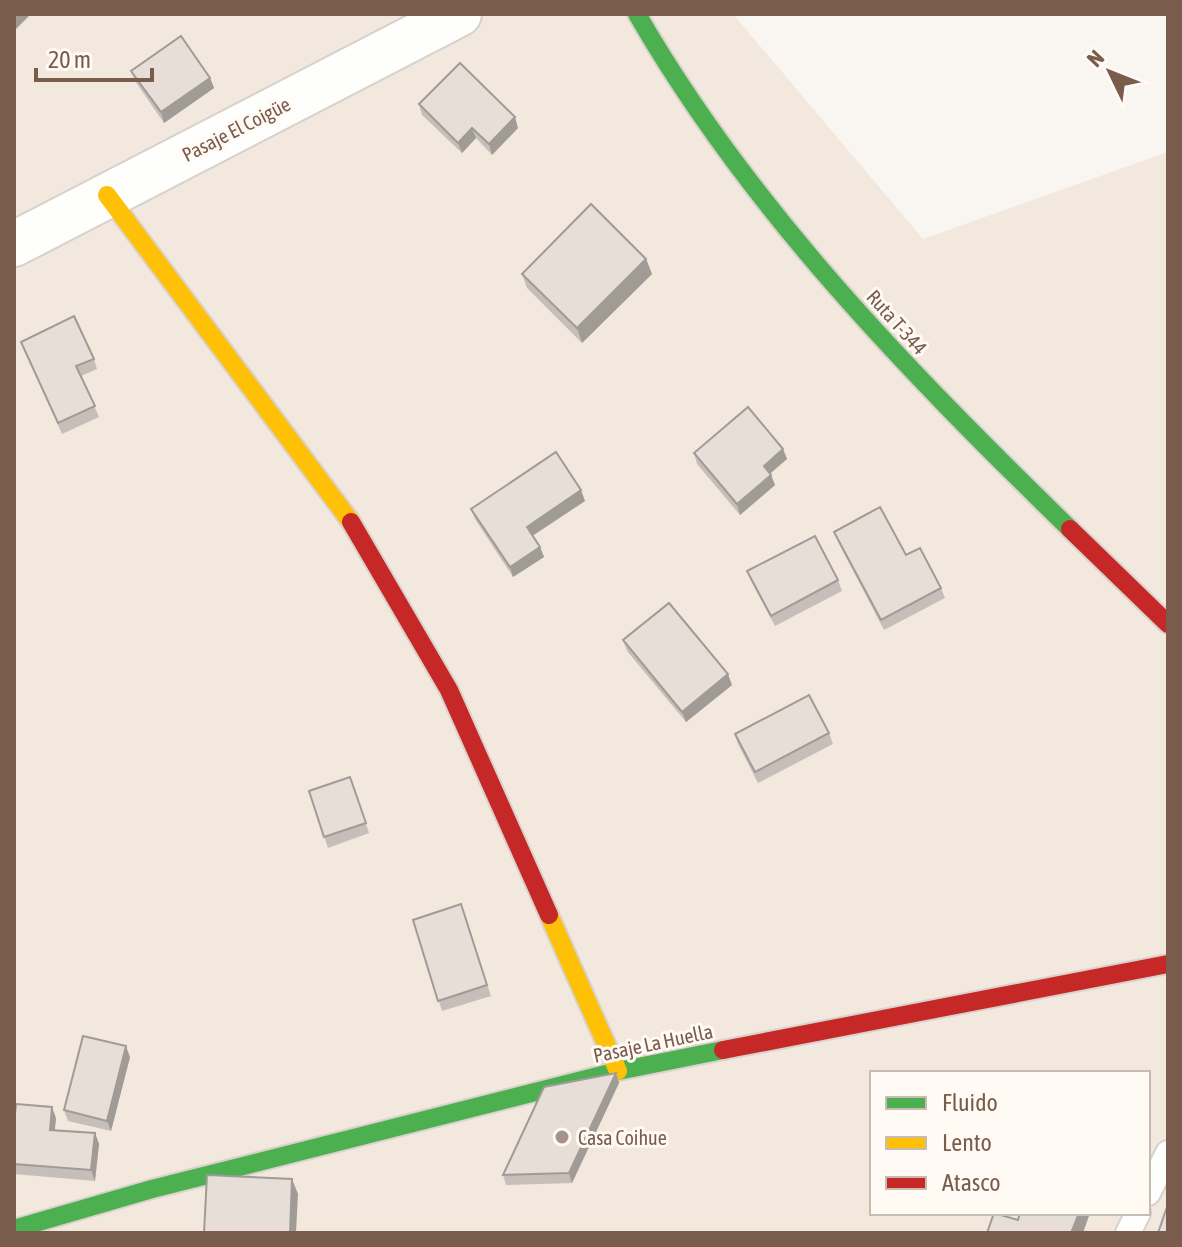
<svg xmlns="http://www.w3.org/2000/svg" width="1182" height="1247" viewBox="0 0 1182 1247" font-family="'Asap Condensed',sans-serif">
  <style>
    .residential { fill: #f2e8de; fill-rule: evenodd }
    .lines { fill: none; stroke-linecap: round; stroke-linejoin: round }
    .lane-casing { stroke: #d7d1cb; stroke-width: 28 }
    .street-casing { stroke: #d7d1cb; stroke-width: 48 }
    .fast-casing { stroke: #d9d2cb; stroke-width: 22 }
    .slow-casing { stroke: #d9d2cb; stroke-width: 22 }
    .jam-casing { stroke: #d9d2cb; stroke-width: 22 }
    .lane { stroke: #fefefd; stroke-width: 24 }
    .street { stroke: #fefefd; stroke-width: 44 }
    .fast { stroke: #4caf50; stroke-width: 18 }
    .slow { stroke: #ffc107; stroke-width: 18 }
    .jam { stroke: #c62828; stroke-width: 18 }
    .wall { fill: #c6bfb9 }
    .shaded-wall { fill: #a19b96 }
    .building { fill: #e6ded7; stroke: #a19b96; stroke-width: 2 }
    .poi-dot { fill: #a69286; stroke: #fffaf3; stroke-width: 3 }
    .labels { text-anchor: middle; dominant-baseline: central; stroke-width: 6; stroke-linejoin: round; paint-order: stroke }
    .street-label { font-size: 20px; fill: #7a5c4d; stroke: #fffaf3 }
    .poi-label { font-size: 20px; fill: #7a5c4d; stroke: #fffaf3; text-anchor: start }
  </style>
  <rect width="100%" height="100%" fill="#f9f5f0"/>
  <path class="residential" d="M14,14H733L923,239L1168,152V1233H14ZM872,1073H1148V1213H872Z"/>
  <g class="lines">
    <g class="lane-casing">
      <g id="lane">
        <path d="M1148,1193L1168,1153"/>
        <path d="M1128,1233L1138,1213"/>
      </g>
    </g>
    <g class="street-casing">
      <path id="street" d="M14,244L459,14"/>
    </g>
    <g class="fast-casing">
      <g id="fast">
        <path d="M637,14C750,210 909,372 1070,529"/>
        <path d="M14,1229L152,1189L618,1071L723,1050"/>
      </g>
    </g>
    <g class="slow-casing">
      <g id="slow">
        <path d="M107,195L351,522"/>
        <path d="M549,915L618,1071"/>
      </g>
    </g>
    <g class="jam-casing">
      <g id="jam">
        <path d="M351,522L449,690L549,915"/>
        <path d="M1070,529L1168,624"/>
        <path d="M723,1050L1168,964"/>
      </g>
    </g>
    <use href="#lane" class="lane"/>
    <use href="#street" class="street"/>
    <use href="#fast" class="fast"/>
    <use href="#slow" class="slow"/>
    <use href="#jam" class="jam"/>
  </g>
  <g class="wall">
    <path d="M131,71L210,78L214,88L164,123L135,81Z"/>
    <path d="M419,104L518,128L492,155L476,138L462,153L422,115Z"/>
    <path d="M646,259L652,274L582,343L527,288L522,274Z"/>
    <path d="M21,342L94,359L97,369L81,376L99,417L62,434Z"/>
    <path d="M783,449L787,459L770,474L775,485L740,515L697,464L694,453Z"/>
    <path d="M585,501L533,536L540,547L544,557L513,577L475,519L471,509Z"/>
    <path d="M834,532L906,555L941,588L945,598L884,630L838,542Z"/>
    <path d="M747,571L838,580L842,591L775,626L751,581Z"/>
    <path d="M623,640L732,685L686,722L627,651Z"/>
    <path d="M829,733L833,744L758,783L738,744L735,734Z"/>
    <path d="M350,777L369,833L328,848L309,791Z"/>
    <path d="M461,904L491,996L442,1011L413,920Z"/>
    <path d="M130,1057L111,1131L68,1121L64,1110Z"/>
    <path d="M616,1073L619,1083L572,1183L506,1185L503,1175Z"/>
    <path d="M56,1118L54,1130L95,1133L99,1144L95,1181L14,1174V1124Z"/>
  </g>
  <g class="shaded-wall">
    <path d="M17,14H31L14,31V17Z"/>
    <path d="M210,78L214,88L164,123L161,112Z"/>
    <path d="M515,117L518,128L492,155L489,144Z"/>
    <path d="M472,128L476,138L462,153L458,143Z"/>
    <path d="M646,259L652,274L582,343L577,328Z"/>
    <path d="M783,449L787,459L767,476L764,466Z"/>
    <path d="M771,475L775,485L740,515L737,504Z"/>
    <path d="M581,490L585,501L530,537L527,527Z"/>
    <path d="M540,547L544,557L513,577L510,567Z"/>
    <path d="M728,674L732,685L686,722L682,712Z"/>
    <path d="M126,1046L130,1057L111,1131L107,1121Z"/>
    <path d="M616,1073L619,1083L572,1183L569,1173Z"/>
    <path d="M52,1107L56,1118L54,1140L50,1130Z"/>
    <path d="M95,1133L99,1144L95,1181L91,1170Z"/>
    <path d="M292,1179L298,1194L296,1233H290Z"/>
    <path d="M1079,1213H1090L1083,1233H1071Z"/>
  </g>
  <g class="building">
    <path d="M181,36L210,78L161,112L131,71Z"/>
    <path d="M460,63L515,117L489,144L472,128L458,143L419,104Z"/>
    <path d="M591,204L646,259L577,328L522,274Z"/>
    <path d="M74,316L94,359L76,366L95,406L58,423L21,342Z"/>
    <path d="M748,407L783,449L764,466L771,475L737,504L694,453Z"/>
    <path d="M556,452L581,490L527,527L540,547L510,567L471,509Z"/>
    <path d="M880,507L906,555L920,548L941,588L881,620L834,532Z"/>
    <path d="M815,536L838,580L771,616L747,571Z"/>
    <path d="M669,603L728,674L682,712L623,640Z"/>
    <path d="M809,695L829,733L755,772L735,734Z"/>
    <path d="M350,777L366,823L324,837L309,791Z"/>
    <path d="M461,904L487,985L438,1001L413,920Z"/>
    <path d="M83,1036L126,1046L107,1121L64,1110Z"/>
    <path d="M616,1073L569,1173L503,1175L544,1087Z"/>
    <path d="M16,1104L52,1107L50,1130L95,1133L91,1170L14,1164V1124Z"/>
    <path d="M207,1175L292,1179L290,1233H204Z"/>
    <path d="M1168,1204V1233H1158Z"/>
    <path d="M994,1213L1018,1220L1020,1213H1079L1071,1233H987Z"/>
  </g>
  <circle class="poi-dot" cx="562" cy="1137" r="8"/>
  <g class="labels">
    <g class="street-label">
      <text transform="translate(236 129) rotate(-27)">Pasaje El Coigüe</text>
      <text transform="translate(897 322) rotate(48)">Ruta T-344</text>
      <text transform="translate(653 1043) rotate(-12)">Pasaje La Huella</text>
    </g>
    <g class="poi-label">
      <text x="578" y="1137">Casa Coihue</text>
    </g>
  </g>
  <rect width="1182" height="1247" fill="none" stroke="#7a5c4d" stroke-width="32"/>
  <rect x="870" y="1071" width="280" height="144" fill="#fffaf3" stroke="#cabbb1" stroke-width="2"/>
  <rect x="886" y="1097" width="40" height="12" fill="#4caf50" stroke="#cabbb1" stroke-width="2"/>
  <text x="942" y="1111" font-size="24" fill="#7a5c4d">Fluido</text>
  <rect x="886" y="1137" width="40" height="12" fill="#ffc107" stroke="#cabbb1" stroke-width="2"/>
  <text x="942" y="1151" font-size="24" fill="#7a5c4d">Lento</text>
  <rect x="886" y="1177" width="40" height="12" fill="#c62828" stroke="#cabbb1" stroke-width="2"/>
  <text x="942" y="1191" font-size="24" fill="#7a5c4d">Atasco</text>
  <g transform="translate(1110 72) rotate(313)" stroke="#fffaf3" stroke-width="6" paint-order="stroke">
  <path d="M0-6L14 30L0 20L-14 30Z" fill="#7a5c4d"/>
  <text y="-12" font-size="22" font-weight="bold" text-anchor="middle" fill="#7a5c4d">N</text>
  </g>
  <path d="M36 68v12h116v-12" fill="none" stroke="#7a5c4d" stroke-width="4"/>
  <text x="48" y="68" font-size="24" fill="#7a5c4d" stroke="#fffaf3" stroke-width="6" paint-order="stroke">20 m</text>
</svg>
